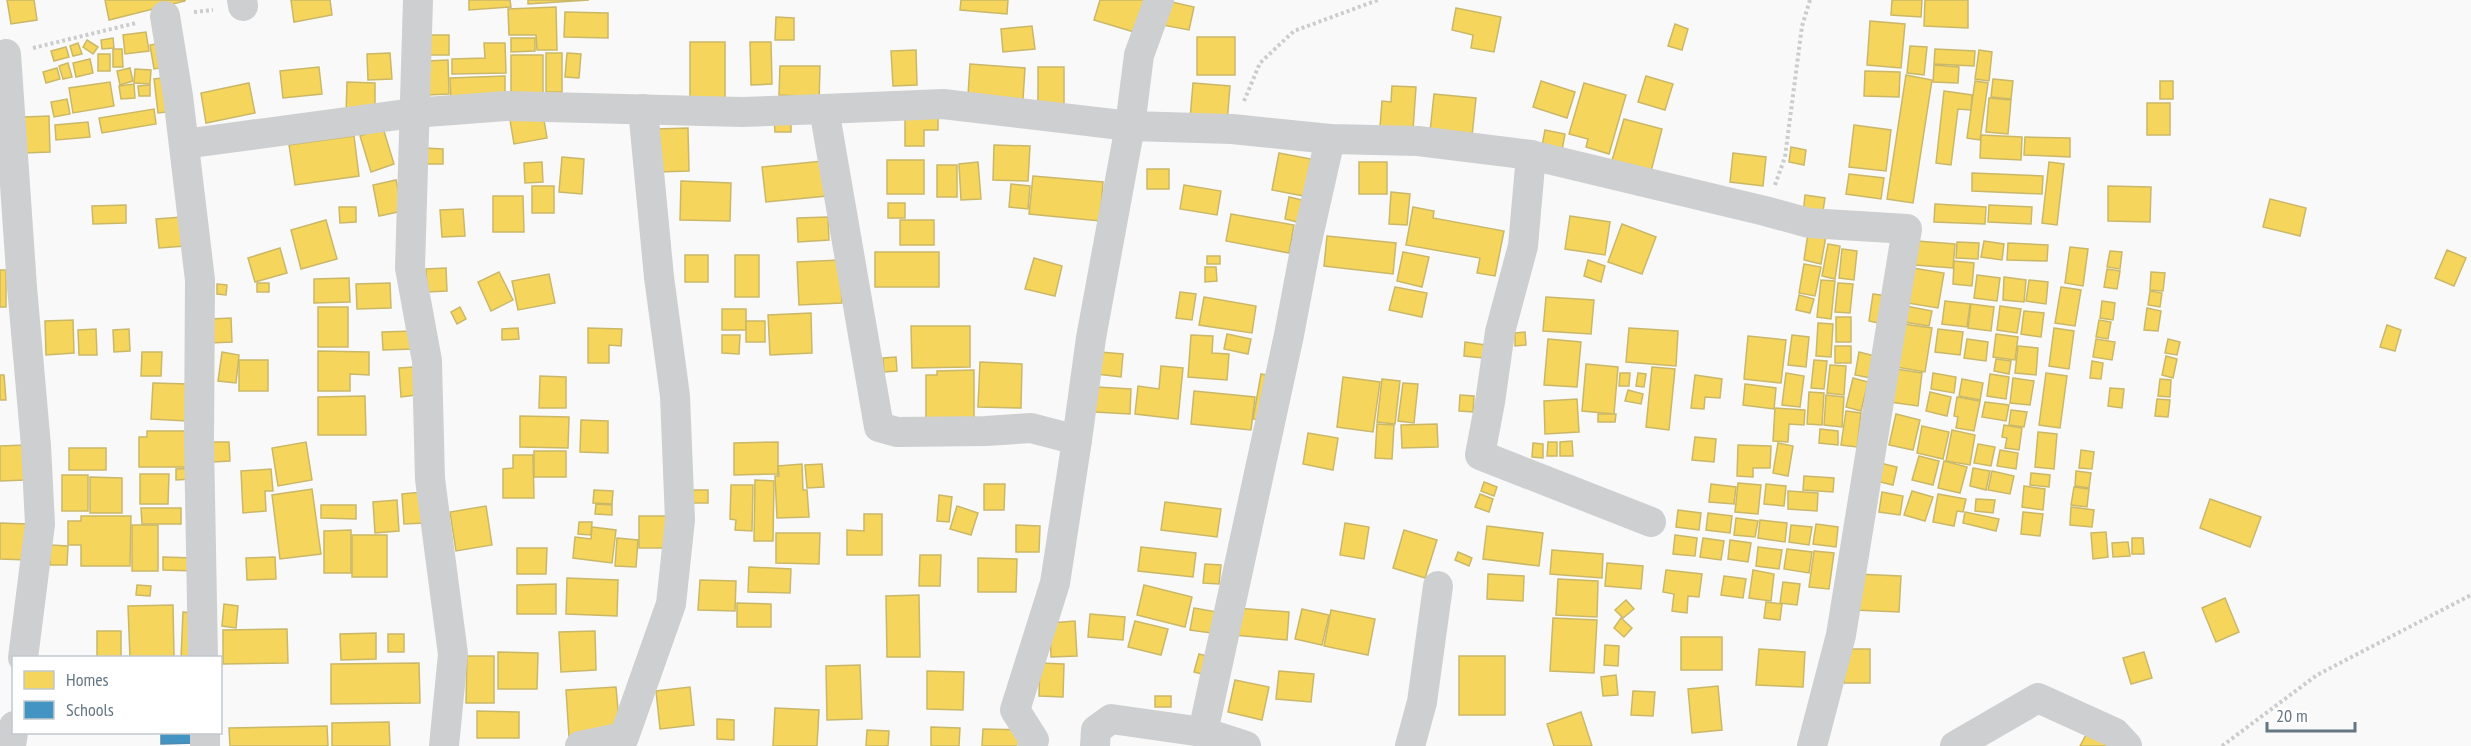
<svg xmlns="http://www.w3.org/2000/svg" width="2471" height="746" viewBox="0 0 2471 746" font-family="'PT Sans Narrow',sans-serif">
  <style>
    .homes { fill: #f6d55c; stroke: #cab868; stroke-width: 1.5 }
    .schools { fill: #4393c3; stroke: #4d8ab0; stroke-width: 1.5 }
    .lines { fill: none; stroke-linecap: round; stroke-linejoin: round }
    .path { stroke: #cbcccd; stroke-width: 4; stroke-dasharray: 3 3; stroke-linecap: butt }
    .street { stroke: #cecfd0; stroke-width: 30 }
  </style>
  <rect width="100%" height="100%" fill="#f9f9f9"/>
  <g class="homes">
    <path d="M7,0H34L37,20L11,24Z"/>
    <path d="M105,0H185V1L109,20Z"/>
    <path d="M291,0H330L332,15L294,22Z"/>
    <path d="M469,0H510L511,7L469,10Z"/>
    <path d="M528,0H589L528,4Z"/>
    <path d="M961,0H1008L1007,14L960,10Z"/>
    <path d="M1100,0H1144L1134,32L1094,20Z"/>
    <path d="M1163,0L1194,7L1189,30L1157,24Z"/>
    <path d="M1892,0H1922L1921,17L1891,15Z"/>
    <path d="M1925,0H1968V28L1924,26Z"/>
    <path d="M556,7L557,50H537L536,35H509L508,9Z"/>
    <path d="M1456,8L1501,17L1494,52L1471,48L1473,35L1452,30Z"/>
    <path d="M565,12L608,13V38L564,37Z"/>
    <path d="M776,17L794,18V40H775Z"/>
    <path d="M1870,21L1905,24L1901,68L1867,65Z"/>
    <path d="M1675,24L1688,29L1682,50L1668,46Z"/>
    <path d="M1032,26L1035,49L1003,52L1001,29Z"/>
    <path d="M146,32L149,51L125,54L123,35Z"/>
    <rect x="428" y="35" width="21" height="20"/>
    <rect x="1197" y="37" width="38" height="38"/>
    <path d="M113,38L114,48L102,49L101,40Z"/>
    <path d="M511,38H535V51L511,52Z"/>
    <path d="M87,40L98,47L93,54L83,47Z"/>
    <path d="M167,42L171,66L154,69L150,45Z"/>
    <rect x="690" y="42" width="35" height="57"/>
    <path d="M750,42H771L772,84L751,85Z"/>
    <path d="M78,43L82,54L73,56L70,46Z"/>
    <path d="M484,43H505L506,73L452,74V59L485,58Z"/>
    <path d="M1910,46L1927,47L1924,75L1907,73Z"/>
    <path d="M66,47L69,57L54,61L51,51Z"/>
    <path d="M113,49H122L123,67H113Z"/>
    <path d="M1935,49L1975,51L1974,66L1934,64Z"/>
    <path d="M916,50L917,85L893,86L891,51Z"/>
    <path d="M1979,50L1992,52L1989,81L1975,79Z"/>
    <path d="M390,53L392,79L368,80L367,54Z"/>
    <rect x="546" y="53" width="16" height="39"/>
    <path d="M567,53L581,54L579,78L565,77Z"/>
    <rect x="98" y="54" width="12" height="17"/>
    <rect x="511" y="55" width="32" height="41"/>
    <path d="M90,59L93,73L76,77L73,63Z"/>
    <path d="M448,60L449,94L427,95L426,61Z"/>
    <path d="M68,63L72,77L63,79L59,66Z"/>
    <path d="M970,64L1025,68L1023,99L968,95Z"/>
    <path d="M1934,65L1959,67L1958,83L1933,82Z"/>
    <path d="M780,66H820L819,103L800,96L779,95Z"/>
    <path d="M319,67L322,94L283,98L280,71Z"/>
    <rect x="1038" y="67" width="26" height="37"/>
    <path d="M57,68L60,79L46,83L43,72Z"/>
    <path d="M130,68L133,81L120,85L117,71Z"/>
    <path d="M135,69L151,70L150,84L134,83Z"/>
    <path d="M1865,71L1900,72L1899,97L1864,96Z"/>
    <path d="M1906,75L1932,80L1913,203L1887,199Z"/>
    <path d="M505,76V98L451,100L450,78Z"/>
    <path d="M1646,76L1673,84L1665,110L1638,102Z"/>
    <path d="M171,77L175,111L158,113L154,79Z"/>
    <path d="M1993,79L2013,81L2011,99L1991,97Z"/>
    <path d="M1541,81L1575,92L1567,118L1533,107Z"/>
    <path d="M1975,81L1988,83L1980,140L1967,138Z"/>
    <rect x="2160" y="81" width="13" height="18"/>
    <path d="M110,82L114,106L73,113L69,88Z"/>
    <path d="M347,82L375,83V116L346,115Z"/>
    <path d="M249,83L255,113L206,123L201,93Z"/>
    <path d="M1193,83L1230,86L1227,123L1190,119Z"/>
    <path d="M1584,83L1626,95L1609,154L1586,147L1588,139L1569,134Z"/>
    <path d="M134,84L135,98L121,99L119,86Z"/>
    <path d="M150,85V96H139L138,86Z"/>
    <path d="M1392,86L1416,87L1413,130L1380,127L1382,101L1391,102Z"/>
    <path d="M1944,91L1972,95L1971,110L1958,109L1951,165L1936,163Z"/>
    <path d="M1434,94L1476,98L1472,136L1430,132Z"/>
    <path d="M1989,98L2011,100L2008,134L1986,132Z"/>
    <path d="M67,99L70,114L54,117L51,102Z"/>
    <rect x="2147" y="103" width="23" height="32"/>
    <path d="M154,109L156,124L102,133L99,118Z"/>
    <path d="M905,109H938V130H924V146H905Z"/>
    <path d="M543,114L547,138L514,144L510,120Z"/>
    <path d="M49,116L50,152L25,153L24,117Z"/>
    <path d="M774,117H791V132H775Z"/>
    <path d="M1624,119L1662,129L1650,175L1611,164Z"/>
    <path d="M88,122L90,137L56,140L55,125Z"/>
    <path d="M1854,125L1891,130L1886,171L1849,167Z"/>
    <path d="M383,128L394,164L371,172L360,136Z"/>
    <path d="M688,128L689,171L658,172L657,129Z"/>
    <path d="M1545,130L1565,134L1562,150L1542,146Z"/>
    <path d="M1981,135L2022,137L2021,160L1980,158Z"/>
    <path d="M354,136L359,176L295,185L289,145Z"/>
    <path d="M2025,137L2070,138V157L2024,155Z"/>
    <path d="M994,145L1030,146L1028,181L993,180Z"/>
    <path d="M1791,147L1806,150L1804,165L1789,162Z"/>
    <path d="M424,148L443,149V164H424Z"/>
    <path d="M1279,153L1311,159L1304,196L1272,190Z"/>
    <path d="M1733,153L1766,157L1763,186L1730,182Z"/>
    <path d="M562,157L584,159L582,194L559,192Z"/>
    <rect x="887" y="160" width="37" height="34"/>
    <path d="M823,161L827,196L766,202L762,167Z"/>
    <path d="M542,162L543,182L525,183L524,163Z"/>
    <path d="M978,162L981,199L961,200L959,164Z"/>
    <rect x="1359" y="162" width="28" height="32"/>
    <path d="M2049,162L2064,164L2057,225L2042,223Z"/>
    <rect x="937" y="165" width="20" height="32"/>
    <rect x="1147" y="169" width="22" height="20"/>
    <path d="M1972,173L2043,176L2042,194L1972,191Z"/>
    <path d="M1849,174L1884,178L1881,199L1846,194Z"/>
    <path d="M1033,176L1103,182L1100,221L1029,214Z"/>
    <path d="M396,180L403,211L379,216L373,185Z"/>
    <path d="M681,181L731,183L730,221L680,220Z"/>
    <path d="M1011,184L1030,186L1028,209L1009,207Z"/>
    <path d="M1184,185L1221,191L1217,215L1180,209Z"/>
    <rect x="532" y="186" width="22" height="27"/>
    <path d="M2108,186L2151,187L2150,222L2108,221Z"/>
    <path d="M1391,192L1410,194L1407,225L1389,224Z"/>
    <path d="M1805,195L1825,198L1822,217L1803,215Z"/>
    <path d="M493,196H523L524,232H493Z"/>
    <path d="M1289,197L1306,201L1301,223L1285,219Z"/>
    <path d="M2270,199L2306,208L2300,236L2263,227Z"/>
    <rect x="888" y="203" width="17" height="15"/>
    <path d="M1935,204L1986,207L1985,224L1934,222Z"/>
    <path d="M126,205V223L93,224L92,206Z"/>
    <path d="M1989,205L2032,207L2031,224L1988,222Z"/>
    <path d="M339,207H356V222L340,223Z"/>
    <path d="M1413,207L1434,211L1433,218L1504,231L1495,276L1477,273L1480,258L1406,245Z"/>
    <path d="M463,209L465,236L442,237L440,210Z"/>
    <path d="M1231,214L1294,225L1289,253L1226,241Z"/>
    <path d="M1570,216L1610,222L1605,255L1565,249Z"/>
    <path d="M182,217L185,246L159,248L156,219Z"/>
    <path d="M828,217L829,240L798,242L797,218Z"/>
    <path d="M326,220L337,259L301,269L291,230Z"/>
    <rect x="900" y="220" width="34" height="25"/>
    <path d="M1622,224L1656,237L1642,274L1608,262Z"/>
    <path d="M1808,233L1826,236L1821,264L1804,260Z"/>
    <path d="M1327,236L1396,243L1393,274L1324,266Z"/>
    <path d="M1917,241L1955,244L1953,268L1915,265Z"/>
    <path d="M1984,241L2004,244L2002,260L1981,257Z"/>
    <path d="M1957,242L1979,243L1978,259L1956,258Z"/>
    <path d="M2008,243L2048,245L2047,261L2007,260Z"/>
    <path d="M1828,244L1840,246L1835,279L1822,276Z"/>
    <path d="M2070,247L2088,249L2083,286L2065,283Z"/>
    <path d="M280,248L287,273L255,282L248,258Z"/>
    <path d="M1842,249L1857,251L1854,280L1839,278Z"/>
    <path d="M2447,250L2466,258L2454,286L2435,278Z"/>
    <path d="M2110,251L2122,252L2120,269L2107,267Z"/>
    <rect x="875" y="252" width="64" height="35"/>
    <path d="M1403,252L1429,257L1422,287L1397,281Z"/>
    <rect x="685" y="255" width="23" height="27"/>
    <rect x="735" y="255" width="24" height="42"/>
    <rect x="1207" y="256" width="13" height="8"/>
    <path d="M1034,258L1062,266L1055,296L1025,289Z"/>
    <path d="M840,260L842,303L799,305L797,262Z"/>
    <path d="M1588,260L1605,266L1601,282L1584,276Z"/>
    <path d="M1954,261L1974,263L1972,286L1953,284Z"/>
    <path d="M1804,264L1821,267L1815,296L1799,293Z"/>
    <path d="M1205,267H1216L1217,281L1205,282Z"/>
    <path d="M446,268L447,291L427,292L426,269Z"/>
    <path d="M1913,268L1944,273L1938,308L1907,303Z"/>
    <path d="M2107,269L2120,271L2117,289L2104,287Z"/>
    <rect x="0" y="270" width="6" height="37"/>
    <path d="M499,272L513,300L491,311L478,282Z"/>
    <path d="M2151,272L2165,273L2163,291L2150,290Z"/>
    <path d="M549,274L555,303L518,310L512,281Z"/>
    <path d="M1977,275L2000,278L1997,301L1974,298Z"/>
    <path d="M2004,277L2026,280L2024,302L2003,300Z"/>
    <path d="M349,278L350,302L314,303V279Z"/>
    <path d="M1821,280L1835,281L1831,319L1817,317Z"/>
    <path d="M2029,280L2048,282L2046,304L2026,301Z"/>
    <rect x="257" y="283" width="12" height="9"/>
    <path d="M390,283L391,308L357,309L356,284Z"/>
    <path d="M1838,283L1853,284L1850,313L1835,312Z"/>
    <path d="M217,284L227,285L226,295L217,294Z"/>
    <path d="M1395,287L1427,293L1422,317L1389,310Z"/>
    <path d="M2061,287L2081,290L2075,326L2055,323Z"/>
    <path d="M2150,291L2162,293L2160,307L2148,305Z"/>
    <path d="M1180,292L1196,294L1192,320L1176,318Z"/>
    <path d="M1873,294L1888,296L1883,324L1869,321Z"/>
    <path d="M1799,295L1814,299L1810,313L1796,310Z"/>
    <path d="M1204,297L1256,306L1252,333L1199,325Z"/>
    <path d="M1546,297L1594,300L1591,334L1543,331Z"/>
    <path d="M1945,301L1970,304L1967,327L1942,324Z"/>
    <path d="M2102,301L2115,303L2113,320L2100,318Z"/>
    <path d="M1971,304L1994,307L1991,331L1968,328Z"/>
    <path d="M1906,306L1932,311L1929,326L1904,322Z"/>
    <path d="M2000,306L2021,309L2017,333L1997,330Z"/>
    <rect x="318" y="307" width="30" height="40"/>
    <path d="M460,307L466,319L457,324L451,312Z"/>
    <path d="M2147,308L2161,311L2158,331L2144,330Z"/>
    <rect x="722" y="309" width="24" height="21"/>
    <path d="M2024,311L2044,313L2041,337L2021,334Z"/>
    <path d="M811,313L812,353L770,355L768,315Z"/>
    <rect x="1836" y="317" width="15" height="25"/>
    <path d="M231,318L232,342L210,343L209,319Z"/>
    <path d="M73,320L74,353L46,355L45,321Z"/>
    <path d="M2099,320L2111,322L2108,339L2096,337Z"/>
    <rect x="746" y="321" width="19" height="21"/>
    <path d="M1818,323L1833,324L1831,357L1816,356Z"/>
    <path d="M1903,324L1932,328L1925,372L1896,367Z"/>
    <path d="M2387,325L2401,330L2395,351L2380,347Z"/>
    <path d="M911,326H970V367L912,368Z"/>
    <path d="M518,328L519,339L502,340V329Z"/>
    <path d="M588,328L622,329L621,346L609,345V363H588Z"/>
    <path d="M1629,328L1678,331L1676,366L1626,362Z"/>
    <path d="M2054,328L2074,331L2069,369L2049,366Z"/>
    <path d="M96,329L97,355H79L78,330Z"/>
    <path d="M129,329L130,351L114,352L113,330Z"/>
    <path d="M1938,329L1963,332L1960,355L1935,352Z"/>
    <path d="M413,331L414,349L383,350L382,332Z"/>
    <path d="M1525,332L1526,345L1515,346V333Z"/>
    <path d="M1227,334L1251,339L1248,354L1224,349Z"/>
    <path d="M1996,334L2018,337L2015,360L1993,357Z"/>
    <path d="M722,335H740L739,354L722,353Z"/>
    <path d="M1191,335L1213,336L1212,353L1229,354L1227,380L1188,377Z"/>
    <path d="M1792,335L1809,337L1806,367L1788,365Z"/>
    <path d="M1748,336L1786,340L1781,383L1744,379Z"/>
    <path d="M1548,339L1581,342L1577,387L1544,385Z"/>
    <path d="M1967,339L1988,342L1986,361L1964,358Z"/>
    <path d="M2096,339L2115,342L2112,360L2093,357Z"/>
    <path d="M2168,339L2180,342L2177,355L2165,353Z"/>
    <path d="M1465,342L1485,345L1483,358L1464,356Z"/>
    <rect x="1835" y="346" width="16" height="17"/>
    <path d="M2018,346L2038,348L2036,375L2015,373Z"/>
    <path d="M318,351L369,352V375L350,374V391H318Z"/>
    <path d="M142,352H162L161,376H141Z"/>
    <path d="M222,352L239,355L236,383L218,381Z"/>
    <path d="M1100,352L1123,354L1121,377L1097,374Z"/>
    <path d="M1859,352L1875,356L1871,378L1855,375Z"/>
    <path d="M2166,356L2177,359L2173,378L2162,375Z"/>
    <path d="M896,357L897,371L884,372L883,358Z"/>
    <path d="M1996,359L2011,361L2009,374L1994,371Z"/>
    <rect x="239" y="360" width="29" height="31"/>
    <path d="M1814,360L1827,361L1824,389L1811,388Z"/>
    <path d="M2092,361L2103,363L2101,379L2090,378Z"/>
    <path d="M980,362L1022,364L1021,408L978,407Z"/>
    <path d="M1586,364L1618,367L1614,414L1582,411Z"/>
    <path d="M1830,365L1846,366L1844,395L1827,393Z"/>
    <path d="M1161,366L1183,368L1178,419L1135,414L1138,386L1159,389Z"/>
    <path d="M414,367L416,395L401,397L399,368Z"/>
    <path d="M1652,367L1675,369L1669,430L1646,427Z"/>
    <path d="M1896,369L1922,373L1918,406L1890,402Z"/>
    <path d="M974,370V422H926V375H937V371Z"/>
    <path d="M1620,373H1630L1629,386H1619Z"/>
    <path d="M1638,373L1646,374L1644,387L1636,386Z"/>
    <path d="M1786,373L1804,376L1800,407L1782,405Z"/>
    <path d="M1933,373L1956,377L1954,393L1931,389Z"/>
    <path d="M2046,373L2067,376L2060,428L2039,425Z"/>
    <path d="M1261,374L1277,377L1269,422L1253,419Z"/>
    <path d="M1990,374L2009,377L2006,399L1987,396Z"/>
    <path d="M0,375H4L6,400H0Z"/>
    <path d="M1695,375L1722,379L1720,398L1705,397L1704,409L1691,408Z"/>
    <path d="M540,376L566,377V408H539Z"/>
    <path d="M1343,377L1380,382L1373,432L1337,427Z"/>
    <path d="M1853,378L1868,382L1861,411L1846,407Z"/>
    <path d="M2013,378L2034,381L2030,405L2010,403Z"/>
    <path d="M1382,379L1400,381L1395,424L1377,422Z"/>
    <path d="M1962,379L1983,383L1980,400L1959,396Z"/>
    <path d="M2160,379L2171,380L2170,397L2158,396Z"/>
    <path d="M153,383L188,384L186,421L151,419Z"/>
    <path d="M1403,383L1418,384L1414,423L1398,421Z"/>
    <path d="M1745,384L1776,388L1774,409L1743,405Z"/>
    <path d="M1097,387L1131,389L1130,414L1095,412Z"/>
    <path d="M2110,388L2124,389L2122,408L2108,406Z"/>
    <path d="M1628,390L1643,394L1641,404L1625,401Z"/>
    <path d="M1194,391L1255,397L1251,430L1191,424Z"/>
    <path d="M1809,392L1824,393L1822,425L1807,424Z"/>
    <path d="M1930,392L1951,397L1947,416L1926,411Z"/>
    <path d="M1460,395L1474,396L1473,412L1459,411Z"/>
    <path d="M1826,395L1844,397L1842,427L1824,425Z"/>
    <path d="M365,396L366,435H318V397Z"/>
    <path d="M1957,397L1980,401L1974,431L1956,428L1958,417L1954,416Z"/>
    <path d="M1577,399L1579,432L1545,434L1544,401Z"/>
    <path d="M2157,399L2170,400L2168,417L2155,416Z"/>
    <path d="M1985,402L2009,405L2006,421L1982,417Z"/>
    <path d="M1775,408L1805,410L1804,425L1789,424L1788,442L1773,441Z"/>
    <path d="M2011,410L2027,412L2024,427L2009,425Z"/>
    <path d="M1846,411L1861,413L1857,447L1841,445Z"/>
    <path d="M1598,414H1616L1615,422H1598Z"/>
    <path d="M1896,414L1920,420L1913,450L1889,445Z"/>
    <path d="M520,416L569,417L568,448L520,447Z"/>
    <path d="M581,420L608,421V453L580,452Z"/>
    <path d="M1377,424L1394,425L1392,459L1375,458Z"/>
    <path d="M1437,424L1438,447L1402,448L1401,425Z"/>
    <path d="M2004,425L2022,428L2019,450L2005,448L2007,438L2002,437Z"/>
    <path d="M1922,426L1949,432L1943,459L1917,453Z"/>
    <path d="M1820,429L1838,431V445L1819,443Z"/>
    <path d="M1952,430L1975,435L1970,465L1946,461Z"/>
    <path d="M147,431H186V467H139V437H147Z"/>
    <path d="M2038,432L2057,434L2054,469L2035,467Z"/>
    <path d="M1308,433L1338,438L1333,470L1303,464Z"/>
    <path d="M1695,437L1716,439L1714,462L1692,460Z"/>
    <path d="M1572,441L1573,456H1560V442Z"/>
    <path d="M212,442H229L230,461L213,462Z"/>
    <path d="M306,442L312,480L278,486L272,448Z"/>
    <path d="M778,442V474L734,475V443Z"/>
    <path d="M1548,442H1557V456H1547Z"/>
    <path d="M1533,443L1543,444V458L1532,457Z"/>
    <path d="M1778,443L1793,446L1788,476L1773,473Z"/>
    <path d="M1978,444L1995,447L1991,466L1974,463Z"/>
    <path d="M25,445L26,480L0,481V446Z"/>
    <path d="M1738,445L1771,446L1770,468H1753V477L1737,476Z"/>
    <rect x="69" y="448" width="37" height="22"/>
    <path d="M2000,450L2018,453L2016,469L1997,466Z"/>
    <path d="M2081,450L2094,452L2092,469L2079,468Z"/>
    <rect x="534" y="451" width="32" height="26"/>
    <path d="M513,455H533L534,498H503V469L513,468Z"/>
    <path d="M1919,456L1939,461L1933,485L1912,480Z"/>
    <path d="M1944,461L1967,467L1960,493L1938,488Z"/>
    <path d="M1880,463L1897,467L1893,485L1876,481Z"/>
    <path d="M802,464L803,490H807L809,517L777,518L775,476H779L778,466Z"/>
    <path d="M822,464L824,487L807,488L805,465Z"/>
    <path d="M192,468V479L176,480V469Z"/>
    <path d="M1973,468L1990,471L1986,490L1970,486Z"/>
    <path d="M271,469L273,491H265L266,511L243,513L241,471Z"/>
    <path d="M1992,471L2014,476L2010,494L1988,490Z"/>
    <path d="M2076,471L2091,473L2089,488L2075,486Z"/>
    <path d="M2031,473L2050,475L2049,487L2030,485Z"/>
    <path d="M140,474H169L168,504H140Z"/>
    <rect x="62" y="475" width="26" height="36"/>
    <path d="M1804,476L1834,478L1833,492L1803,490Z"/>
    <path d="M90,477L122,478V513H90Z"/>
    <path d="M755,480L774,481L773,541H754Z"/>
    <path d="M1484,482L1497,487L1494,496L1481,491Z"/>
    <path d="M1738,483L1761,485L1758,514L1735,512Z"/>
    <path d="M984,484H1005L1004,510H984Z"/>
    <path d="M1711,484L1736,487L1734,504L1709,502Z"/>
    <path d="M1766,484L1786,486L1784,506L1764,504Z"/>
    <path d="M731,485H753L752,531L735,530L736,520L730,519Z"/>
    <path d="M2024,486L2045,489L2043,510L2022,507Z"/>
    <path d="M2074,487L2089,489L2087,507L2071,505Z"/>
    <path d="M312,489L321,554L280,559L272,495Z"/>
    <path d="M594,490L613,491L612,504L593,503Z"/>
    <rect x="690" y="490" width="18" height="13"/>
    <path d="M1788,491L1818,493L1817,511L1788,509Z"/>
    <path d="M1912,491L1933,497L1925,521L1904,515Z"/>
    <path d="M423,492L425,523L404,524L402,494Z"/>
    <path d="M1882,492L1903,496L1900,515L1879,512Z"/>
    <path d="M1480,494L1493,499L1489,512L1475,507Z"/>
    <path d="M1938,494L1966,499L1963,512L1957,511L1954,526L1933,522Z"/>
    <path d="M939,495L952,497L949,522L937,521Z"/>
    <path d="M1976,499L1995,500L1993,513L1975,511Z"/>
    <path d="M2210,499L2261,517L2250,547L2200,528Z"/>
    <path d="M397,500L399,531L375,533L373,502Z"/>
    <path d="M1165,502L1221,509L1217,537L1161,530Z"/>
    <path d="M596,504L612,505V515L595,514Z"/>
    <path d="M321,505H356V519L321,518Z"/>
    <path d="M486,506L492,545L456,551L450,512Z"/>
    <path d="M957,506L978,513L971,535L950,529Z"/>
    <path d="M2071,507L2094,510L2092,527L2070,525Z"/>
    <path d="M141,508H181V524H142Z"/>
    <path d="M1678,510L1701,513L1699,530L1676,527Z"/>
    <path d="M1965,512L1999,519L1996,531L1963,523Z"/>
    <path d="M2023,512L2043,514L2040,536L2021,534Z"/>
    <path d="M1708,513L1732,516L1730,533L1706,530Z"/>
    <path d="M864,514H882V555H847V530L864,531Z"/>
    <path d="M81,516H131L130,566H81V545H68V521H81Z"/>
    <rect x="639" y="516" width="30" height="32"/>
    <path d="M1736,518L1758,521L1755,537L1734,535Z"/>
    <path d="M1760,520L1787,523L1785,542L1758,538Z"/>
    <path d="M579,522H592L591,535L578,534Z"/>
    <path d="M0,523L28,524L27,560L0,559Z"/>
    <path d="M1345,523L1369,527L1364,559L1340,555Z"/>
    <path d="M1816,524L1838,527L1836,547L1813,544Z"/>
    <rect x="132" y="525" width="26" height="46"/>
    <path d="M1016,525L1040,526L1039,552H1016Z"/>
    <path d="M1791,525L1812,527L1809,545L1789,542Z"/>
    <path d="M1487,526L1543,533L1539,566L1483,559Z"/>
    <path d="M592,527L616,530L612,563L573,558L575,537L591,539Z"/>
    <path d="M351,530V573H324V531Z"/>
    <path d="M1404,530L1437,540L1425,578L1393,568Z"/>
    <path d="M2106,532L2108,557L2093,559L2091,533Z"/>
    <path d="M776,533H820L819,564L776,563Z"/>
    <rect x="352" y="535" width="35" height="42"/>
    <path d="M1675,535L1697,538L1695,556L1673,554Z"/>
    <path d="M617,538L638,540L636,567L615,566Z"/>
    <path d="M1703,538L1724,541L1721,560L1700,557Z"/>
    <path d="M2132,538H2143L2144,554H2132Z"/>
    <path d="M1730,540L1751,543L1748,562L1728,559Z"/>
    <path d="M2128,542L2130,556L2113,557L2112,543Z"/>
    <path d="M50,545L68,546L67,565H50Z"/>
    <path d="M1141,547L1196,553L1193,577L1138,571Z"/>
    <path d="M1758,547L1782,550L1779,569L1756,566Z"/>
    <path d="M517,548H547L546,574H517Z"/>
    <path d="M1787,549L1812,552L1809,573L1784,569Z"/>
    <path d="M1552,550L1603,554L1602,578L1550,574Z"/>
    <path d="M1814,551L1834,553L1829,589L1809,587Z"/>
    <path d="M1458,552L1472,558L1469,566L1455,560Z"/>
    <path d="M920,555H941L940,586H919Z"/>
    <path d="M163,557L194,558V571L163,570Z"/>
    <path d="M275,557L276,579L247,580L246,558Z"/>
    <path d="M978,558L1017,559L1016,592H978Z"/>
    <path d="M1607,563L1643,566L1641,589L1605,586Z"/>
    <path d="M1205,564L1221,565L1219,584L1203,583Z"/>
    <path d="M749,567L791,569L790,593L748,592Z"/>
    <path d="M1666,570L1702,574L1699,597L1688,596L1687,613L1672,611L1674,594L1663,592Z"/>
    <path d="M1753,570L1774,574L1771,601L1749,598Z"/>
    <path d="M1488,574L1524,576L1523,601L1487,599Z"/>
    <path d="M1856,574L1901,576L1899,612L1854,610Z"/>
    <path d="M1724,576L1746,579L1743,598L1721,595Z"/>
    <path d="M567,578L618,580L617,616L566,614Z"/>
    <path d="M1558,579L1598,581L1597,617L1556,615Z"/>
    <path d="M700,580L736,581L735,611L698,610Z"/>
    <path d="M1783,582L1800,584L1797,605L1780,603Z"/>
    <path d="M556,584V614H517V585Z"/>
    <path d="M137,585L151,586L150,596L136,595Z"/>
    <path d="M1144,585L1192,597L1185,627L1137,615Z"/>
    <path d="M919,595L920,657H887L886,596Z"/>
    <path d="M2225,598L2239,632L2216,642L2202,608Z"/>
    <path d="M1626,600L1634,609L1623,618L1615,610Z"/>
    <path d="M1766,602L1782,604L1780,620L1764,618Z"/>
    <path d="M737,603L771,604V627H737Z"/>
    <path d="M224,604L238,606L236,628L222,626Z"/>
    <path d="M173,605L174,657L130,658L128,606Z"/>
    <path d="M1194,608L1223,613L1219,634L1190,630Z"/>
    <path d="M1236,608L1289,612L1287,640L1234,635Z"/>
    <path d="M1302,609L1329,615L1322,645L1295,639Z"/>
    <path d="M1331,610L1375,619L1368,655L1324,646Z"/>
    <path d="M183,612L193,613L192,658H181Z"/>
    <path d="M1090,614L1125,617L1123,640L1088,637Z"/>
    <path d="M1553,618L1597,620L1594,673L1550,671Z"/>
    <path d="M1621,618L1632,628L1624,637L1614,628Z"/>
    <path d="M1075,621L1077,656L1051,657L1050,623Z"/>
    <path d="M1135,621L1168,629L1161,655L1128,647Z"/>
    <path d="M287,629L288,663L223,664V630Z"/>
    <rect x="97" y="631" width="24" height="27"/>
    <path d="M595,631L596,670L561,672L559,632Z"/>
    <path d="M376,633V659L341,660L340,634Z"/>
    <rect x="388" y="634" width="16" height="18"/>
    <rect x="1681" y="637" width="41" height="33"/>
    <path d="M1605,645L1619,646L1618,666L1604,665Z"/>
    <path d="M1759,649L1805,652L1803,687L1756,685Z"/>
    <rect x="1844" y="649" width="26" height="34"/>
    <path d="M498,652L538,653L537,689H498Z"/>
    <path d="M2144,652L2152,678L2131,684L2123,658Z"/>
    <path d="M1199,654L1207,656L1202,674L1194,672Z"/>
    <path d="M467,656H494V703H466Z"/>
    <rect x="1459" y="656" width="46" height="59"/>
    <path d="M419,663L420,703L331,704V664Z"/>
    <path d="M1040,663L1064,664L1063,697L1039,696Z"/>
    <path d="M860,665L862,719L827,720L826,666Z"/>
    <path d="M927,671L964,672L963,710L927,709Z"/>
    <path d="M1279,671L1314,674L1311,702L1276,699Z"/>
    <path d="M1616,675L1618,695L1603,696L1601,677Z"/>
    <path d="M1235,680L1269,687L1262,720L1228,712Z"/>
    <path d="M1718,686L1722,730L1692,733L1688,689Z"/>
    <path d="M616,687L620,733L569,737L566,690Z"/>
    <path d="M690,687L694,725L660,729L656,691Z"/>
    <path d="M1633,691L1655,692L1653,716L1631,715Z"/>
    <rect x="1155" y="696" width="16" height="11"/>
    <path d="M775,708L819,710L817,746H773Z"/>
    <path d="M477,711L519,712V738H477Z"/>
    <path d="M1581,712L1592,746H1554L1547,724Z"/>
    <path d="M717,719L734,720V740L717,739Z"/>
    <path d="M389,722L390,746H332V723Z"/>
    <path d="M327,726L328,746H230L229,728Z"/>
    <path d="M931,727L960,728L959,746H931Z"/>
    <path d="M983,729L1025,730V746H982Z"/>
    <path d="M867,730L889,731L888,746H866Z"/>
    <path d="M2087,733L2110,746H2080Z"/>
  </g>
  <path class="schools" d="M161,732H196V743L161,744Z"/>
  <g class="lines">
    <g class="path">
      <path d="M194,12L213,10"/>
      <path d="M33,48L136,23"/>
      <path d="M1244,101L1260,63L1294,31L1378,0"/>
      <path d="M1775,185L1785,157L1802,26L1810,0"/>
      <path d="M2222,746L2317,675L2471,595"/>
    </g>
    <g class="street">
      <path d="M242,0L243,6"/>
      <path d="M418,0L410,268L427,361L430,479L453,654L444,746"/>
      <path d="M165,16L178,96L200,280L199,441L203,658"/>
      <path d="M6,54L22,287L36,446L40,524L23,658"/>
      <path d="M824,109L943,104L1130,126L1232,129L1330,139L1418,141L1531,155L1765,211L1809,223L1907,229L1841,635L1812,746"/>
      <path d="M184,144L413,113L506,106L742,112L824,109L879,427L897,432L986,431L1031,428L1077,440L1055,583L1015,710L1034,740L1032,746"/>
      <path d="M1531,155L1523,246L1500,332L1490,402L1480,455L1651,522"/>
      <path d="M1077,440L1091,338L1130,126L1139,55L1159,0"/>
      <path d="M205,732V746"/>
      <path d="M1203,732L1289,335L1305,250L1330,139"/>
      <path d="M11,746L14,726"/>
      <path d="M580,746L624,737L671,604L680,520L675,396L659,277L643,109"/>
      <path d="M1095,746L1096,730L1111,719L1203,732L1246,746"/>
      <path d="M1410,746L1422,702L1438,586"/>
      <path d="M1955,746L2038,698L2115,733L2127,746"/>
    </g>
  </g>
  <rect x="12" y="656" width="210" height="78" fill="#ffffff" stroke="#c1c8cd" stroke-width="1.5"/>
  <rect x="24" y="671" width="30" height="18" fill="#f6d55c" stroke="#c1c8cd" stroke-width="1.5"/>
  <text x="66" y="686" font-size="18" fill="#657683">Homes</text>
  <rect x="24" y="701" width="30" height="18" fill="#4393c3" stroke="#c1c8cd" stroke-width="1.5"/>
  <text x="66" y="716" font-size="18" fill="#657683">Schools</text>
  <path d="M2267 722v9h88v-9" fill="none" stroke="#657683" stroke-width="3"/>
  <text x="2276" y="722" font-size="18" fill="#657683" stroke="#ffffff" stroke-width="4.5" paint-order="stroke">20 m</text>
</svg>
